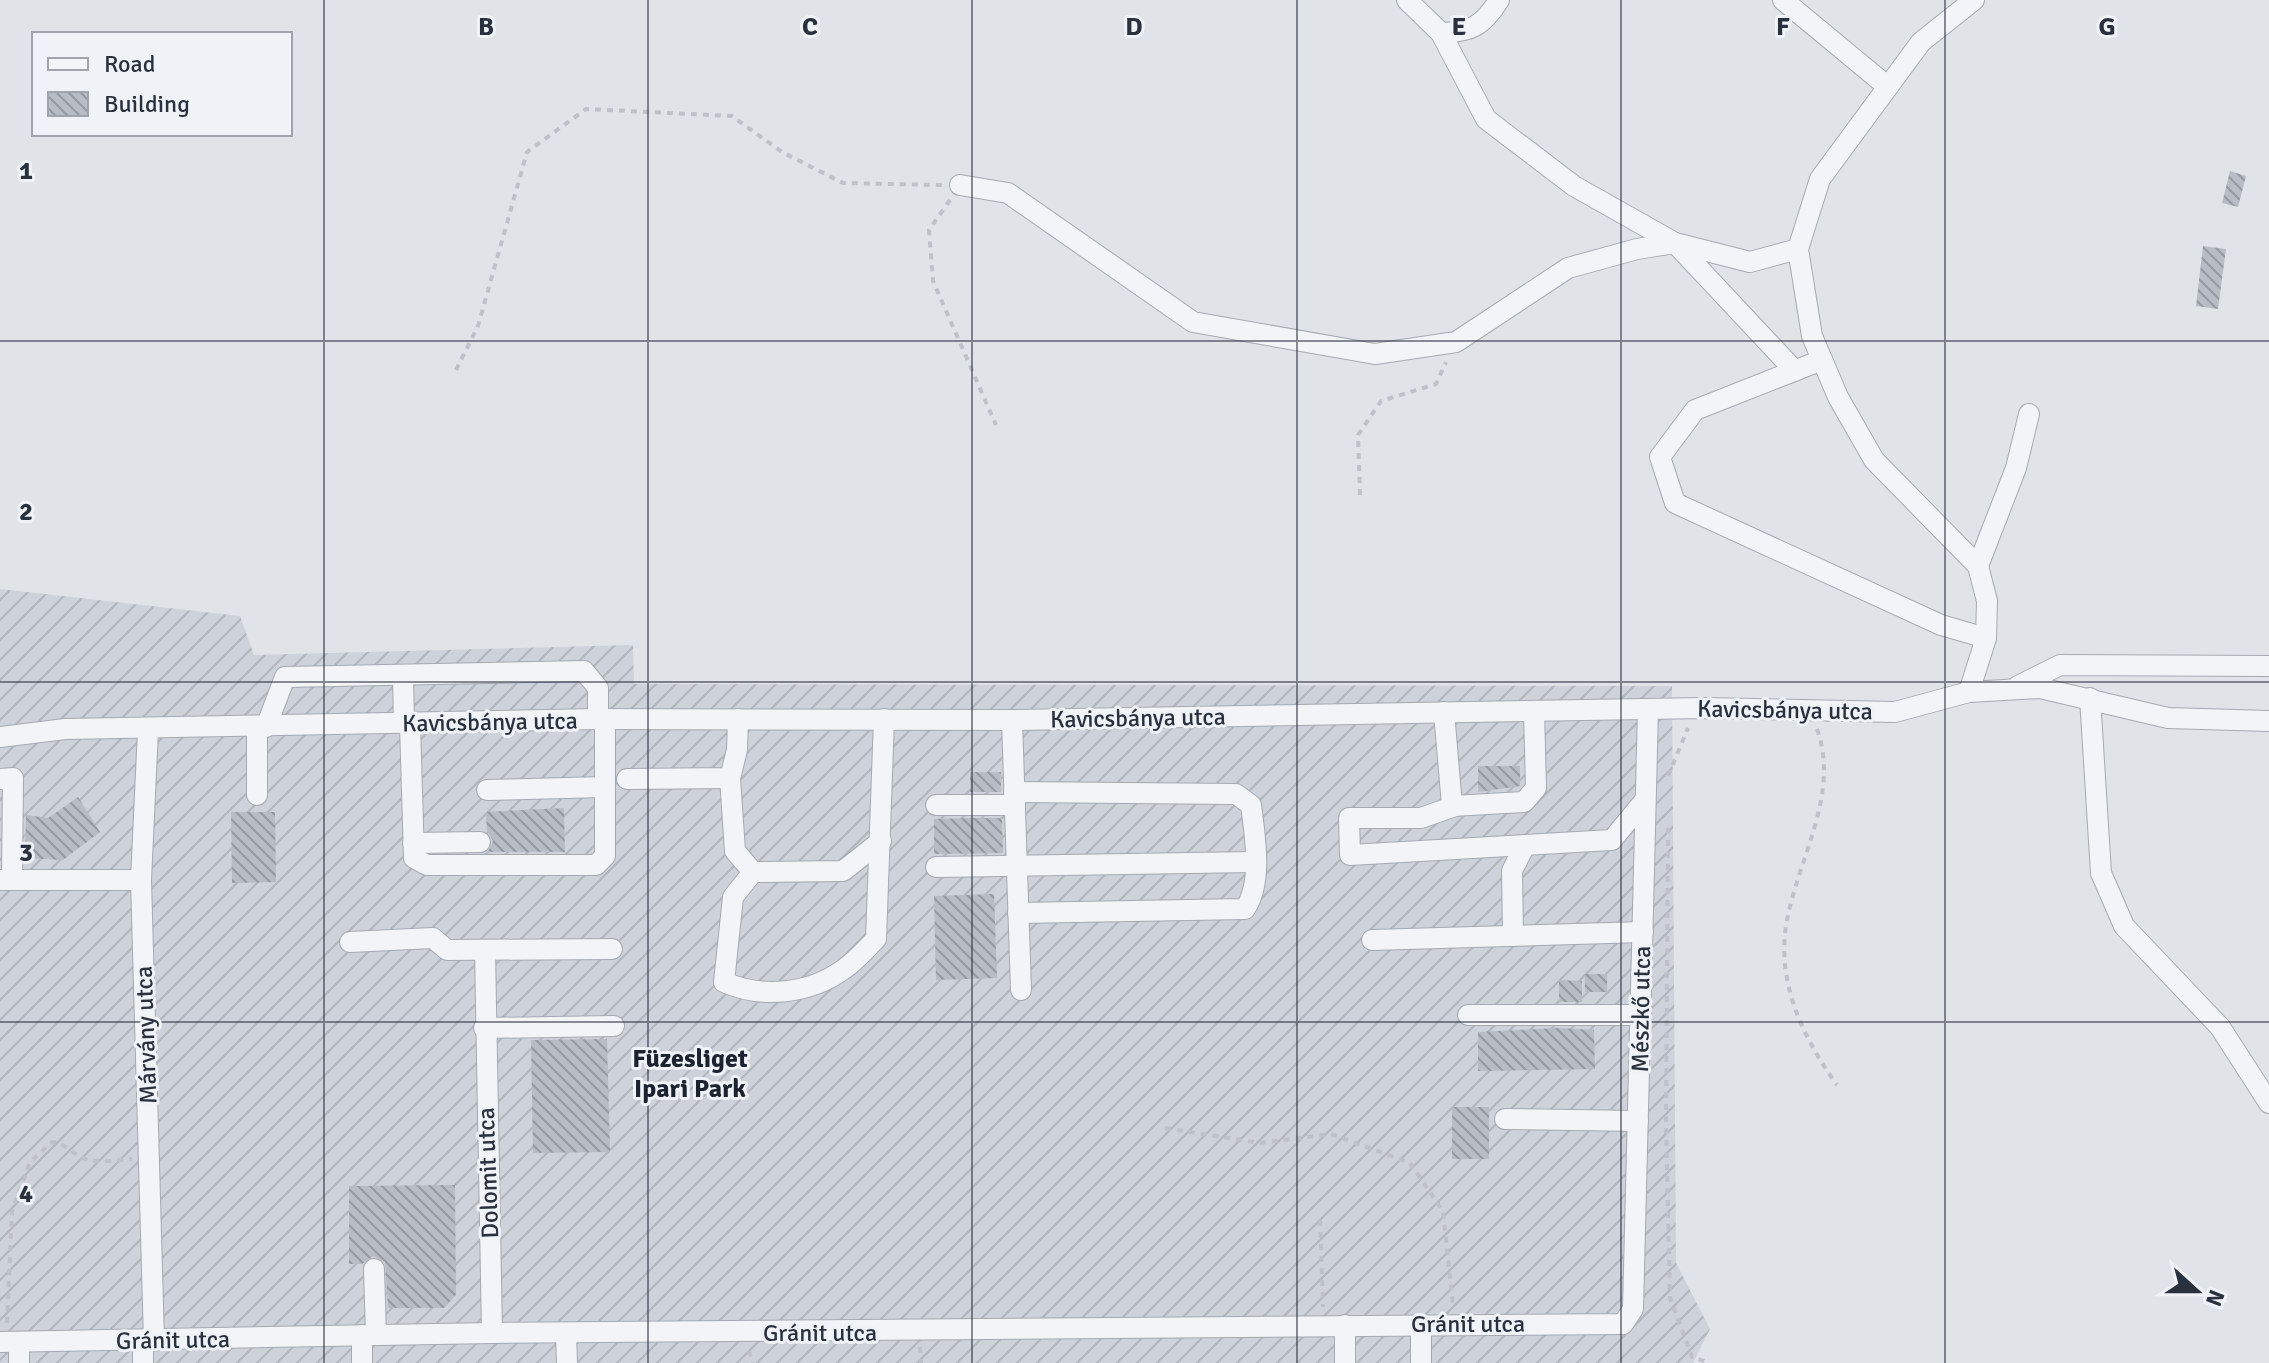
<svg xmlns="http://www.w3.org/2000/svg" width="2269" height="1363" viewBox="0 0 2269 1363" font-family="Signika,sans-serif">
  <style>
    .industrial { fill: url(#industrial-furrows) }
    .building { fill: url(#building-back-hatch) }
    .lines { fill: none; stroke-linecap: round; stroke-linejoin: round }
    .minor-casing { stroke: #a5aab2; stroke-width: 22 }
    .path { stroke: #bec1c7; stroke-width: 4; stroke-dasharray: 6 6; stroke-linecap: butt }
    .minor { stroke: #f2f4f7; stroke-width: 20 }
    .grid { fill: none; stroke: #29313f; stroke-width: 2; stroke-opacity: 0.55 }
    .labels { text-anchor: middle; dominant-baseline: central; stroke-width: 6; stroke-linejoin: round; paint-order: stroke }
    .street-label { font-size: 24px; fill: #29313f; stroke: #eff2f6 }
    .neighbourhood-label { font-size: 26px; font-weight: bold; fill: #1b2330; stroke: #eff2f6 }
    .grid-label { font-size: 26px; text-anchor: middle; font-weight: bold; fill: #29313f; stroke: #eff2f6; stroke-width: 6; stroke-linejoin: round; paint-order: stroke }
  </style>
  <defs>
    <pattern id="industrial-furrows" width="10" height="10" patternUnits="userSpaceOnUse" patternTransform="scale(2)"><rect width="10" height="10" fill="#ced2da"/><path d="M-1 1l2-2M0 10L10 0M9 11l2-2" fill="none" stroke="#b1b5bc"/></pattern>
    <pattern id="building-back-hatch" width="6" height="6" patternUnits="userSpaceOnUse" patternTransform="scale(2)"><rect width="6" height="6" fill="#b7bcc5"/><path d="M-1 5l2 2M0 0l6 6M5-1l2 2" fill="none" stroke="#9599a1"/></pattern>
  </defs>
  <rect width="100%" height="100%" fill="#e0e3e8"/>
  <path class="industrial" d="M0,589L240,616L254,655L633,645L634,684L1672,686L1676,1263L1710,1329L1693,1363H0Z"/>
  <g class="building">
    <path d="M2230,171L2246,176L2238,207L2222,203Z"/>
    <path d="M2203,246L2226,249L2218,309L2196,306Z"/>
    <path d="M1478,766H1520V786L1478,792Z"/>
    <rect x="970" y="772" width="31" height="20"/>
    <path d="M78,797L100,832L63,860L25,858L26,815L48,818Z"/>
    <path d="M564,808L565,852H488L493,841L487,831L486,812Z"/>
    <path d="M231,812H275L276,882L232,883Z"/>
    <path d="M970,818H1002L1003,853L934,854V819Z"/>
    <path d="M994,894L997,978L936,980L934,896Z"/>
    <rect x="1585" y="974" width="22" height="18"/>
    <path d="M1559,980L1582,981V1002H1559Z"/>
    <path d="M1558,1028L1594,1030L1595,1069L1478,1071V1032Z"/>
    <path d="M607,1039L610,1152L533,1153L531,1040Z"/>
    <rect x="1452" y="1107" width="37" height="52"/>
    <path d="M455,1185L456,1295L444,1308H388L385,1262L373,1256L362,1264H349V1186Z"/>
  </g>
  <g class="lines">
    <g class="minor-casing">
      <g id="minor">
        <path d="M1407,0L1441,33L1486,119L1574,186L1675,243L1795,371"/>
        <path d="M1783,0L1888,87"/>
        <path d="M1441,33C1471,32 1483,26 1499,0"/>
        <path d="M960,185L1008,193L1193,322L1375,354L1456,342L1568,268L1637,249L1675,243L1750,262L1798,249"/>
        <path d="M1822,360L1695,410L1660,457L1675,503L1941,625L1986,638"/>
        <path d="M1978,566L2016,468L2029,414"/>
        <path d="M403,675L404,724"/>
        <path d="M2018,686L2060,665L2269,666"/>
        <path d="M1969,692L1986,638L1987,601L1978,566L1874,460L1838,397L1812,336L1798,249L1820,179L1921,42L1974,0"/>
        <path d="M2090,698L2101,873L2124,926L2220,1027L2269,1103"/>
        <path d="M1444,712L1452,806L1524,802L1536,788L1534,711"/>
        <path d="M1012,720L1021,990"/>
        <path d="M410,724L414,858L427,865H596L605,856V719"/>
        <path d="M266,727L285,677L584,671L598,688V719"/>
        <path d="M148,730L141,880L154,1341"/>
        <path d="M0,737L65,729L598,719L1012,720L1704,708L1895,712L1969,692L2040,688L2168,718L2269,721"/>
        <path d="M730,778L735,851L753,872L843,871L881,841"/>
        <path d="M0,779L13,778L12,880H0"/>
        <path d="M627,779L730,778L737,750L738,719"/>
        <path d="M487,790L605,787"/>
        <path d="M1014,792L1236,794L1251,805C1255,837 1263,882 1245,909L1018,913"/>
        <path d="M257,795V727"/>
        <path d="M936,805H1015"/>
        <path d="M1455,806L1421,818H1349L1350,855L1612,840L1645,800"/>
        <path d="M413,843L480,842"/>
        <path d="M936,867L1254,862"/>
        <path d="M753,872L733,897L724,982C762,999 810,994 844,969C856,961 866,949 876,939L884,719"/>
        <path d="M12,880H141"/>
        <path d="M1513,936L1512,871L1525,845"/>
        <path d="M1372,940L1643,932"/>
        <path d="M350,942L433,938L447,950L612,949"/>
        <path d="M485,950L492,1333"/>
        <path d="M1468,1015H1641"/>
        <path d="M484,1028L614,1026"/>
        <path d="M1505,1119L1638,1121"/>
        <path d="M374,1269L376,1335"/>
        <path d="M1345,1325V1363"/>
        <path d="M566,1333L567,1363"/>
        <path d="M143,1341V1363"/>
        <path d="M0,1342L492,1333L1623,1324L1633,1309L1648,709"/>
        <path d="M19,1363V1342"/>
        <path d="M362,1363V1335"/>
        <path d="M1421,1363V1325"/>
      </g>
    </g>
    <g class="path">
      <path d="M950,200L929,230L933,281L996,425"/>
      <path d="M456,370L478,326L527,152L586,109L732,116L782,152L843,183L942,185"/>
      <path d="M1360,495L1358,435L1381,401L1436,384L1446,362"/>
      <path d="M1817,729C1841,796 1796,861 1786,926C1777,985 1804,1039 1837,1085"/>
      <path d="M1668,776L1688,728"/>
      <path d="M1668,828L1666,1125L1670,1298L1692,1357L1710,1363"/>
      <path d="M1165,1128L1260,1143L1331,1134L1410,1163L1443,1211L1453,1306"/>
      <path d="M1320,1220L1323,1307"/>
      <path d="M7,1323L12,1211L30,1162L52,1142C65,1142 73,1156 86,1159C100,1163 117,1160 132,1159"/>
      <path d="M920,1347L921,1363"/>
      <path d="M749,1351L753,1363"/>
    </g>
    <use href="#minor" class="minor"/>
  </g>
  <path class="grid" d="M324,0V1363M648,0V1363M972,0V1363M1297,0V1363M1621,0V1363M1945,0V1363M0,341H2269M0,682H2269M0,1022H2269"/>
  <g class="labels">
    <g class="street-label">
      <text transform="translate(1785 710) rotate(1)">Kavicsbánya utca</text>
      <text transform="translate(1138 718) rotate(-1)">Kavicsbánya utca</text>
      <text transform="translate(490 722) rotate(-1)">Kavicsbánya utca</text>
      <text transform="translate(1641 1009) rotate(-89)">Mészkő utca</text>
      <text transform="translate(146 1035) rotate(-92)">Márvány utca</text>
      <text transform="translate(488 1173) rotate(-92)">Dolomit utca</text>
      <text x="1468" y="1324">Gránit utca</text>
      <text x="820" y="1333">Gránit utca</text>
      <text transform="translate(173 1340) rotate(-1)">Gránit utca</text>
    </g>
    <g class="neighbourhood-label">
      <text x="690" y="1059">Füzesliget<tspan x="690" dy="30">Ipari Park</tspan></text>
    </g>
  </g>
  <g class="grid-label">
    <text x="486" y="35">B</text>
    <text x="810" y="35">C</text>
    <text x="1134" y="35">D</text>
    <text x="1459" y="35">E</text>
    <text x="1783" y="35">F</text>
    <text x="2107" y="35">G</text>
    <text x="26" y="179">1</text>
    <text x="26" y="520">2</text>
    <text x="26" y="861">3</text>
    <text x="26" y="1202">4</text>
  </g>
  <rect x="32" y="32" width="260" height="104" fill="#eff2f6" stroke="#a0a5ad" stroke-width="2"/>
  <rect x="48" y="58" width="40" height="12" fill="#f2f4f7" stroke="#a0a5ad" stroke-width="2"/>
  <text x="104" y="72" font-size="24" fill="#29313f">Road</text>
  <rect x="48" y="92" width="40" height="24" fill="url(#building-back-hatch)" stroke="#a0a5ad" stroke-width="2"/>
  <text x="104" y="112" font-size="24" fill="#29313f">Building</text>
  <g transform="translate(2197 1291) rotate(111)" stroke="#eff2f6" stroke-width="6" paint-order="stroke">
  <path d="M0-6L14 30L0 20L-14 30Z" fill="#29313f"/>
  <text y="-12" font-size="22" font-weight="bold" text-anchor="middle" fill="#29313f">N</text>
  </g>
</svg>
